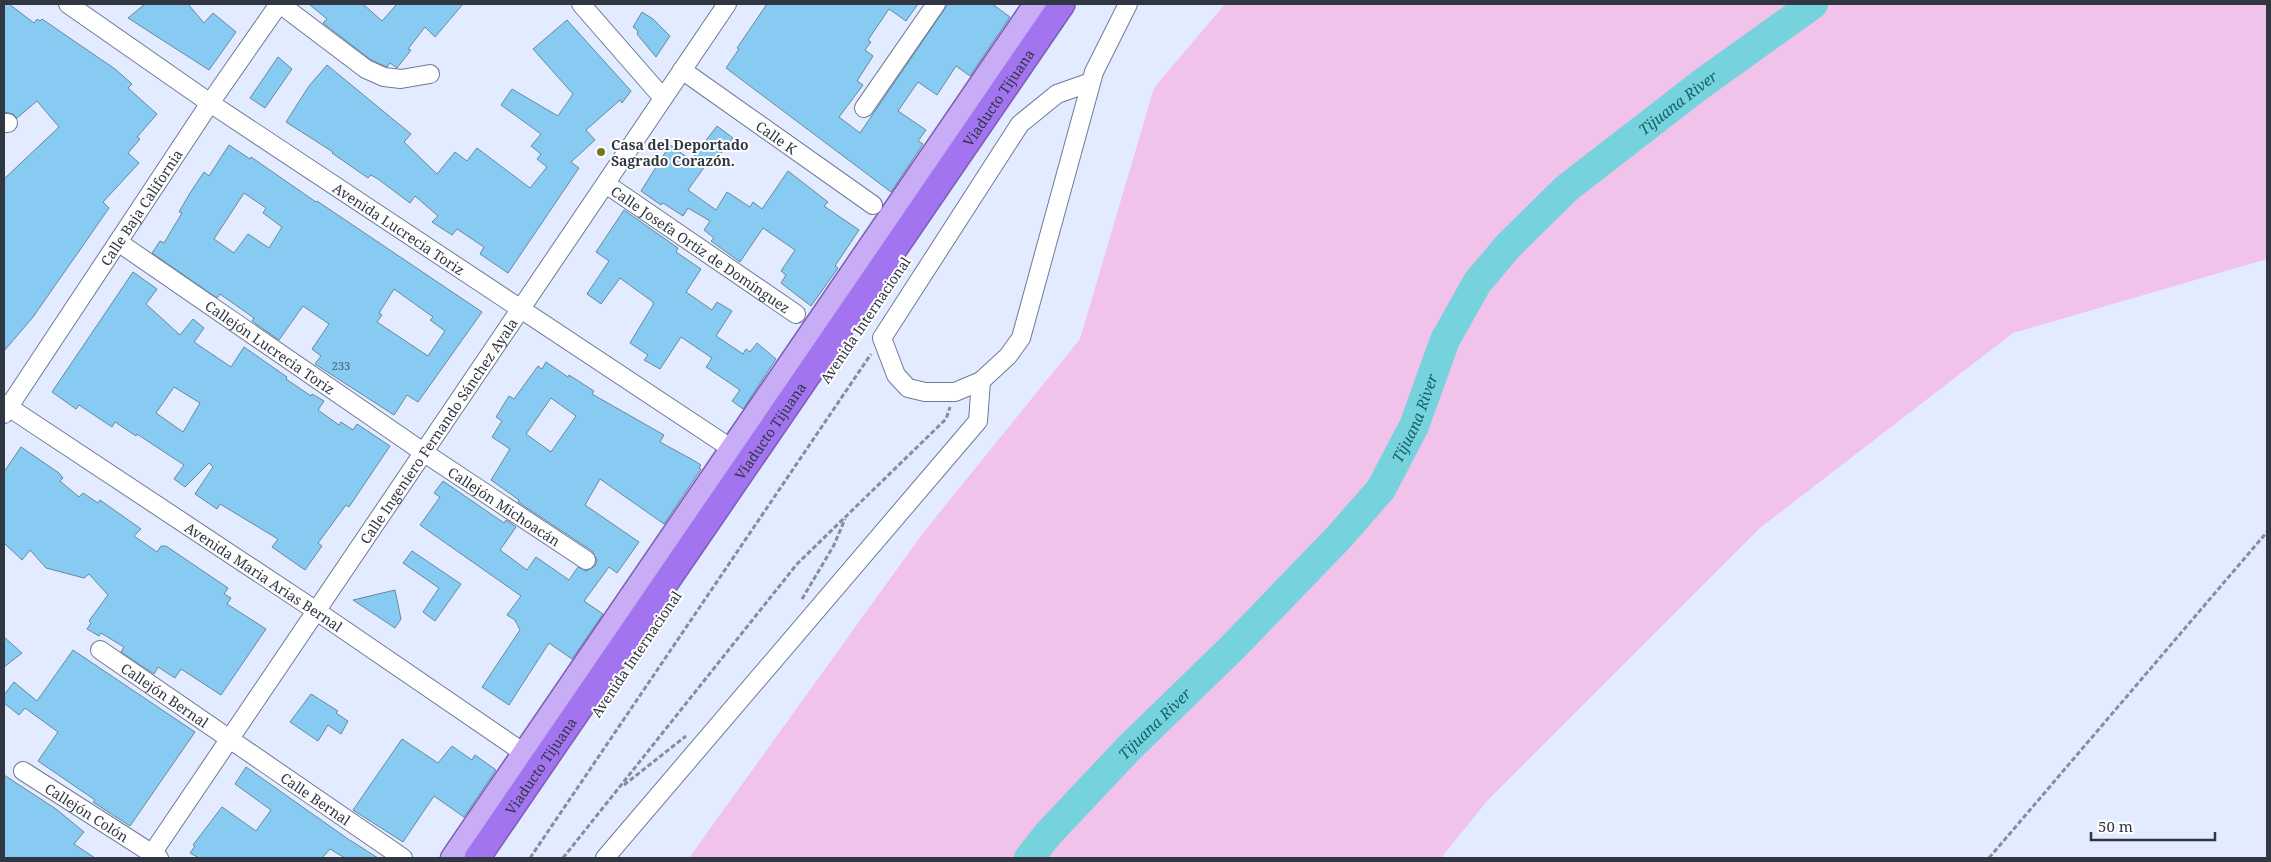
<svg xmlns="http://www.w3.org/2000/svg" width="2271" height="862" viewBox="0 0 2271 862" font-family="'Noto Serif',serif">
  <style>
    .green { fill: #f1c2ea }
    .lines { fill: none; stroke-linecap: round; stroke-linejoin: round }
    .river { stroke: #76d2dc; stroke-width: 30 }
    .building { fill: #87cbf3; stroke: #68899c; fill-rule: evenodd }
    .minor-casing { stroke: #6e7a97; stroke-width: 20 }
    .major-casing { stroke: #7b5eb3; stroke-width: 25 }
    .highway-casing { stroke: #7b5eb3; stroke-width: 28 }
    .path { stroke: #868d9d; stroke-width: 3; stroke-dasharray: 5 2.5; stroke-linecap: butt }
    .minor { stroke: #fff; stroke-width: 18 }
    .major { stroke: #c8acf6; stroke-width: 22 }
    .highway { stroke: #a374f0; stroke-width: 25 }
    .poi-dot { fill: #76761d; stroke: #fff; stroke-width: 2 }
    .labels { text-anchor: middle; dominant-baseline: central; stroke-width: 4; stroke-linejoin: round; paint-order: stroke }
    .number-label { font-size: 11px; fill: #465b6f }
    .street-label { font-size: 14px; fill: #313643; stroke: #fff }
    .poi-label { font-size: 14px; font-weight: bold; fill: #313643; stroke: #fff; text-anchor: start }
    .water-label { font-size: 15px; font-style: italic; fill: #146269; stroke: #fff }
  </style>
  <rect width="100%" height="100%" fill="#e2ebff"/>
  <path class="green" d="M1225,4H2267V259L2013,333L1760,528L1487,801L1441,858H689L923,533L1080,339L1154,88Z"/>
  <g class="lines">
    <path class="river" id="s1" d="M1029,858L1048,834L1129,748L1233,647L1339,537L1381,489L1414,426L1445,340L1477,283L1508,246L1567,188L1700,85L1813,4"/>
  </g>
  <g class="building">
    <path d="M4,4H9L34,23L37,19L40,21L42,19L115,69L132,84L128,88L157,114L137,137L140,139L128,153L139,163L103,202L109,208L84,244L33,317L4,351V179L59,127L37,101L17,118L13,114L4,112Z"/>
    <path d="M145,4H188L204,23L213,13L236,32L209,70L128,18Z"/>
    <path d="M309,4H363L382,21L397,4H463L435,37L425,27L408,49L411,50L397,68L390,63L387,67L371,60L323,23L327,19Z"/>
    <path d="M767,4H918L906,21L889,9L868,40L871,42L865,50L873,56L857,81L863,85L839,117L860,133L948,4H992L1010,17L970,76L956,66L937,95L918,82L898,111L926,130L918,141L923,144L891,192L726,68L739,49L737,48Z"/>
    <path d="M642,12L653,19L670,36L656,57L637,34L638,31L633,27Z"/>
    <path d="M567,20L631,91L622,103L620,100L586,130L595,140L571,162L579,168L508,273L480,254L484,247L457,229L452,235L432,222L438,216L415,196L410,203L378,179L371,175L368,178L332,153L333,152L286,122L309,86L327,65L411,134L404,142L437,174L455,152L467,161L477,148L530,188L547,167L537,159L541,154L531,146L541,134L501,105L512,89L558,116L573,94L533,49Z"/>
    <path d="M278,57L292,69L265,108L250,98Z"/>
    <path d="M717,126L733,138L714,162L710,159L688,190L716,210L727,192L750,207L753,202L762,209L788,171L828,202L824,206L859,230L835,266L838,268L811,306L781,283L786,275L781,271L795,250L763,228L740,262L711,241L714,238L704,230L710,221L688,208L683,216L663,203L661,205L641,191L670,145L691,160Z"/>
    <path d="M229,145L250,159L251,157L316,202L317,201L482,312L418,402L407,395L394,415L315,364L321,356L312,349L329,324L303,306L279,340L252,321L254,318L220,294L217,298L152,253L160,241L164,243L182,213L179,212L190,193L204,172L209,176ZM244,193L266,208L263,213L282,227L269,248L248,234L234,253L214,239ZM394,289L433,317L430,320L445,331L428,356L377,322L382,315L379,313Z"/>
    <path d="M624,210L678,248L676,252L701,269L686,292L712,310L717,302L732,311L716,336L743,354L746,349L750,352L757,343L776,359L743,409L732,401L740,390L706,367L712,358L681,337L660,369L644,360L648,355L630,343L653,305V302L620,278L601,304L587,294L609,261L596,252Z"/>
    <path d="M133,272L157,289L146,304L180,335L193,319L204,328L194,342L231,367L244,347L287,377L286,379L311,396L312,394L324,401L318,410L339,425L341,422L353,430L357,424L390,446L349,507L346,505L318,543L322,546L305,570L272,547L278,539L220,504L217,509L195,494L213,467L209,463L185,487L174,479L184,465L137,434L136,436L115,422L112,427L79,405L76,409L52,392ZM174,387L200,403L183,432L156,413Z"/>
    <path d="M546,362L568,377L569,375L594,391L592,394L664,435L660,442L693,460L701,465L699,468L701,469L664,524L600,479L585,505L639,542L617,573L609,567L584,601L603,614L572,659L549,643L509,705L482,687L520,630L515,620L507,615L521,596L420,525L440,497L434,493L443,481L504,523L506,520L516,527L500,550L527,570L536,557L569,580L578,567L586,571L595,566L597,560L592,551L518,502L519,500L491,480L510,449L492,437L502,421L496,417L509,396L514,399L538,366L542,369ZM551,398L576,416L551,452L526,434Z"/>
    <path d="M21,447L59,473L63,478L60,481L79,497L83,493L98,503L100,500L141,529L134,536L157,552L161,546H166L228,588L224,594L231,598L227,604L266,629L221,695L181,669L175,678L158,667L154,674L121,652L124,647L101,633L99,636L87,629L91,623L89,621L108,595L89,574L84,578L46,568L30,550L22,560L4,543V472Z"/>
    <path d="M412,551L461,584L435,621L423,612L439,588L403,563Z"/>
    <path d="M395,590L401,619L395,628L353,600Z"/>
    <path d="M4,637L22,653L4,667Z"/>
    <path d="M73,650L195,732L130,826L93,802L95,800L38,761L58,732L25,708L19,715L4,703V695L14,682L37,701Z"/>
    <path d="M311,694L338,711L336,713L348,721L341,734L328,725L318,741L290,722Z"/>
    <path d="M402,739L438,763L452,746L472,760L475,755L496,770L464,817L434,796L403,842L353,810Z"/>
    <path d="M246,767L348,839L378,858H345L330,849L322,858H199L190,853L195,846L193,845L222,807L256,831L271,810L235,784Z"/>
    <path d="M4,775L56,809L84,832L74,844L95,858H4Z"/>
  </g>
  <g class="lines">
    <g class="minor-casing">
      <g id="minor">
        <path id="s2" d="M68,4L210,103L732,449"/>
        <path d="M280,4L366,69L384,77L401,79L430,74"/>
        <path d="M581,4L663,98"/>
        <path id="s3" d="M682,70L873,205"/>
        <path d="M1091,82L1057,94L1020,124L882,338L896,375L908,388L925,392H955L981,381L1008,356L1021,338L1094,72L1128,4"/>
        <path d="M864,108L936,4"/>
        <path d="M4,123H8"/>
        <path id="s4" d="M606,184L796,314"/>
        <path id="s5" d="M118,242L423,452L586,560"/>
        <path id="s6" d="M4,404L318,612L524,753"/>
        <path id="s7" d="M4,414L210,103L279,4"/>
        <path id="s8" d="M100,650L403,858"/>
        <path id="s9" d="M23,771L159,858"/>
        <path id="s10" d="M149,858L727,4"/>
        <path d="M605,858L978,421L981,381"/>
      </g>
    </g>
    <g class="major-casing">
      <path id="major" d="M452,858L1035,4"/>
    </g>
    <g class="highway-casing">
      <g id="highway">
        <path id="s11" d="M477,858L1062,4"/>
      </g>
    </g>
    <g class="path">
      <path d="M802,599L834,545L845,519"/>
      <path d="M624,785L686,736"/>
      <path d="M530,858L871,354"/>
      <path d="M563,858L797,564L946,419L950,407"/>
      <path d="M1989,858L2267,532"/>
    </g>
    <use href="#minor" class="minor"/>
    <use href="#major" class="major"/>
    <use href="#highway" class="highway"/>
  </g>
  <circle class="poi-dot" cx="601" cy="152" r="5"/>
  <g class="labels">
    <g class="number-label">
      <text x="341" y="365">233</text>
    </g>
    <g class="street-label">
      <text stroke="none"><textPath href="#s11" startOffset="922">Viaducto Tijuana</textPath></text>
      <text stroke="none"><textPath href="#s3" startOffset="116">Calle K</textPath></text>
      <text stroke="none"><textPath href="#s7" startOffset="248">Calle Baja California</textPath></text>
      <text stroke="none"><textPath href="#s2" startOffset="400">Avenida Lucrecia Toriz</textPath></text>
      <text stroke="none"><textPath href="#s4" startOffset="115">Calle Josefa Ortiz de Domínguez</textPath></text>
      <text transform="translate(865 320) rotate(-56)">Avenida Internacional</text>
      <text stroke="none"><textPath href="#s5" startOffset="185">Callejón Lucrecia Toriz</textPath></text>
      <text stroke="none"><textPath href="#s10" startOffset="516">Calle Ingeniero Fernando Sánchez Ayala</textPath></text>
      <text stroke="none"><textPath href="#s11" startOffset="518">Viaducto Tijuana</textPath></text>
      <text stroke="none"><textPath href="#s5" startOffset="468">Callejón Michoacán</textPath></text>
      <text stroke="none"><textPath href="#s6" startOffset="312">Avenida Maria Arias Bernal</textPath></text>
      <text transform="translate(636 654) rotate(-56)">Avenida Internacional</text>
      <text stroke="none"><textPath href="#s8" startOffset="79">Callejón Bernal</textPath></text>
      <text stroke="none"><textPath href="#s11" startOffset="112">Viaducto Tijuana</textPath></text>
      <text stroke="none"><textPath href="#s8" startOffset="262">Calle Bernal</textPath></text>
      <text stroke="none"><textPath href="#s9" startOffset="76">Callejón Colón</textPath></text>
    </g>
    <g class="poi-label">
      <text x="611" y="144">Casa del Deportado<tspan x="611" dy="16">Sagrado Corazón.</tspan></text>
    </g>
    <g class="water-label">
      <text stroke="none"><textPath href="#s1" startOffset="1009">Tijuana River</textPath></text>
      <text stroke="none"><textPath href="#s1" startOffset="589">Tijuana River</textPath></text>
      <text stroke="none"><textPath href="#s1" startOffset="184">Tijuana River</textPath></text>
    </g>
  </g>
  <rect width="2271" height="862" fill="none" stroke="#313643" stroke-width="10"/>
  <path d="M2091 832v8h124v-8" fill="none" stroke="#313643" stroke-width="2.5"/>
  <text x="2098" y="832" font-size="15" fill="#313643" stroke="#ffffff" stroke-width="4" paint-order="stroke">50 m</text>
</svg>
